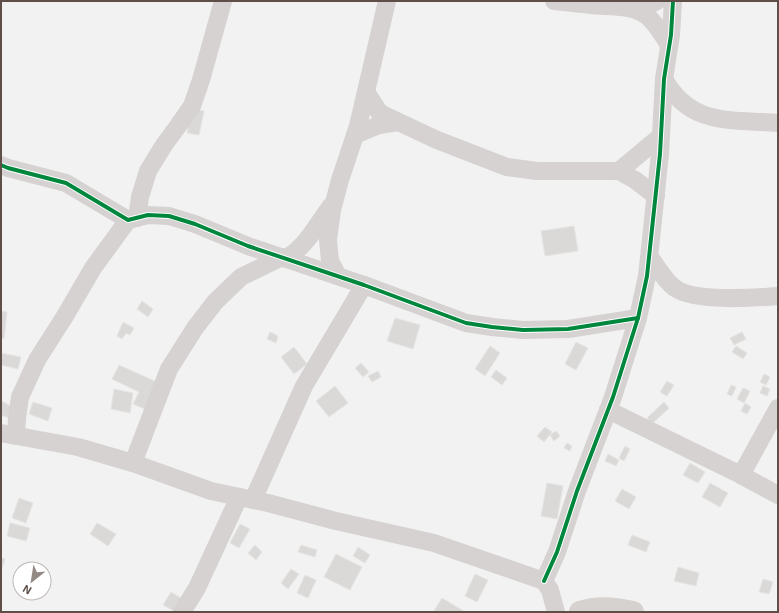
<svg xmlns="http://www.w3.org/2000/svg" width="779" height="613" viewBox="0 0 779 613" font-family="'Exo 2',sans-serif">
  <style>
    .building { fill: #dad9d8; stroke: #e5e4e3 }
    .lines { fill: none; stroke-linecap: round; stroke-linejoin: round }
    .street { stroke: #d5d2d1; stroke-width: 18 }
    .secondary { stroke: #d6d2d0; stroke-width: 22 }
    .cycleway-casing { stroke: #fff; stroke-width: 6 }
    .cycleway { stroke: #00873e; stroke-width: 4 }
  </style>
  <rect width="100%" height="100%" fill="#f2f2f2"/>
  <g class="building">
    <path d="M192,109L204,111L199,135L187,133Z"/>
    <path d="M574,226L578,251L545,256L541,231Z"/>
    <path d="M142,301L153,309L148,317L137,309Z"/>
    <path d="M1,311L7,312L4,339L1,338Z"/>
    <path d="M395,318L420,325L413,349L387,341Z"/>
    <path d="M123,322L134,328L130,335L126,333L122,339L117,336Z"/>
    <path d="M270,332L278,336L276,343L267,339Z"/>
    <path d="M742,332L746,339L734,345L730,338Z"/>
    <path d="M576,342L588,348L576,370L565,364Z"/>
    <path d="M490,346L500,353L485,376L475,369Z"/>
    <path d="M736,346L747,353L743,359L732,352Z"/>
    <path d="M294,347L307,364L294,374L281,357Z"/>
    <path d="M1,353L21,357L18,369L1,365Z"/>
    <path d="M361,363L369,372L363,377L355,368Z"/>
    <path d="M119,365L159,383L147,410L133,404L139,392L112,379Z"/>
    <path d="M496,370L507,378L502,385L491,377Z"/>
    <path d="M378,371L381,377L372,382L368,376Z"/>
    <path d="M764,374L770,377L766,385L760,382Z"/>
    <path d="M667,381L674,385L667,396L660,392Z"/>
    <path d="M731,385L736,387L732,396L727,394Z"/>
    <path d="M335,386L348,403L329,417L316,401Z"/>
    <path d="M763,386L770,389L767,396L760,393Z"/>
    <path d="M743,388L750,391L744,403L737,399Z"/>
    <path d="M114,389L133,393L130,413L111,409Z"/>
    <path d="M1,401L13,407L9,418L1,415Z"/>
    <path d="M33,402L52,408L48,421L29,414Z"/>
    <path d="M664,402L669,408L652,424L647,418Z"/>
    <path d="M745,403L751,407L747,414L741,411Z"/>
    <path d="M545,427L552,432L544,442L537,436Z"/>
    <path d="M556,431L560,436L554,441L550,435Z"/>
    <path d="M567,443L572,446L570,451L564,448Z"/>
    <path d="M625,446L630,449L624,461L619,458Z"/>
    <path d="M608,454L619,460L616,466L605,461Z"/>
    <path d="M690,463L705,472L698,483L683,475Z"/>
    <path d="M547,483L563,486L557,519L541,516Z"/>
    <path d="M710,483L728,493L720,507L702,497Z"/>
    <path d="M622,489L636,497L629,509L615,501Z"/>
    <path d="M19,498L33,503L26,523L12,518Z"/>
    <path d="M10,523L30,528L26,541L7,536Z"/>
    <path d="M97,523L116,534L108,546L90,534Z"/>
    <path d="M240,524L250,529L239,548L230,543Z"/>
    <path d="M632,535L650,542L646,552L628,545Z"/>
    <path d="M255,545L262,552L256,560L248,553Z"/>
    <path d="M301,545L317,550L315,557L298,552Z"/>
    <path d="M358,547L370,555L365,563L353,556Z"/>
    <path d="M336,554L362,567L350,590L324,577Z"/>
    <path d="M1,558L5,559L1,571Z"/>
    <path d="M678,567L699,573L696,586L674,581Z"/>
    <path d="M291,569L299,574L288,589L281,583Z"/>
    <path d="M475,574L488,580L477,602L465,596Z"/>
    <path d="M305,575L316,580L308,598L297,593Z"/>
    <path d="M763,579L773,582L769,594L759,592Z"/>
    <path d="M171,592L187,602L176,612L163,605Z"/>
    <path d="M442,598L465,612L434,611Z"/>
  </g>
  <g class="lines">
    <g class="street">
      <path d="M554,1C566,2 578,4 591,5C609,7 632,4 647,16C657,24 662,35 669,45"/>
      <path d="M639,11L657,1"/>
      <path d="M664,79C691,127 731,119 778,123"/>
      <path d="M366,92L379,112L388,117L437,140L507,167L537,171H619L635,180L656,196"/>
      <path d="M355,135L379,125L398,122"/>
      <path d="M1,165L8,168L66,183L128,220L148,215L169,216L195,224L248,246L364,285L466,323L492,327L523,330L568,329L638,318"/>
      <path d="M619,171L661,136"/>
      <path d="M137,218L140,197L148,171L164,145L178,126L192,106L201,80L223,1"/>
      <path d="M650,257C656,266 667,283 675,288C693,302 754,298 778,296"/>
      <path d="M286,259C309,243 315,227 331,206"/>
      <path d="M338,276L330,261L328,240L332,210L340,180L358,126L387,1"/>
      <path d="M608,410L741,475L778,495"/>
      <path d="M1,433L78,447L133,463L211,491L268,503L336,521L434,543L544,581L550,590L556,612"/>
      <path d="M16,436L17,418L20,397L37,360L65,316L93,268L128,220"/>
      <path d="M133,463L169,369L195,328L215,302L241,277L282,257"/>
      <path d="M741,475L778,408"/>
      <path d="M253,500L304,386L364,285"/>
      <path d="M544,581L557,552L577,491L613,397L638,318L647,276L660,154L664,79L671,35L673,1"/>
      <path d="M182,612L197,588L239,497"/>
    </g>
    <path class="secondary" d="M580,612C598,606 615,608 633,612"/>
    <g class="cycleway-casing">
      <g id="cycleway">
        <path d="M1,165L8,168L66,183L128,220L148,215L169,216L195,224L248,246L364,285L466,323L492,327L523,330L568,329L638,318"/>
        <path d="M544,581L557,552L577,491L613,397L638,318L647,276L660,154L664,79L671,35L673,1"/>
      </g>
    </g>
    <use href="#cycleway" class="cycleway"/>
  </g>
  <rect width="779" height="613" fill="none" stroke="#5f4f48" stroke-width="4"/>
  <g transform="translate(32 581) rotate(210)"><circle r="19" fill="#ffffff" stroke="#bfb9b6"/>
  <path d="M0-3L7 15L0 10L-7 15Z" fill="#928884"/>
  <text y="-6" font-size="11" font-weight="bold" text-anchor="middle" fill="#5f4f48">N</text>
  </g>
</svg>
